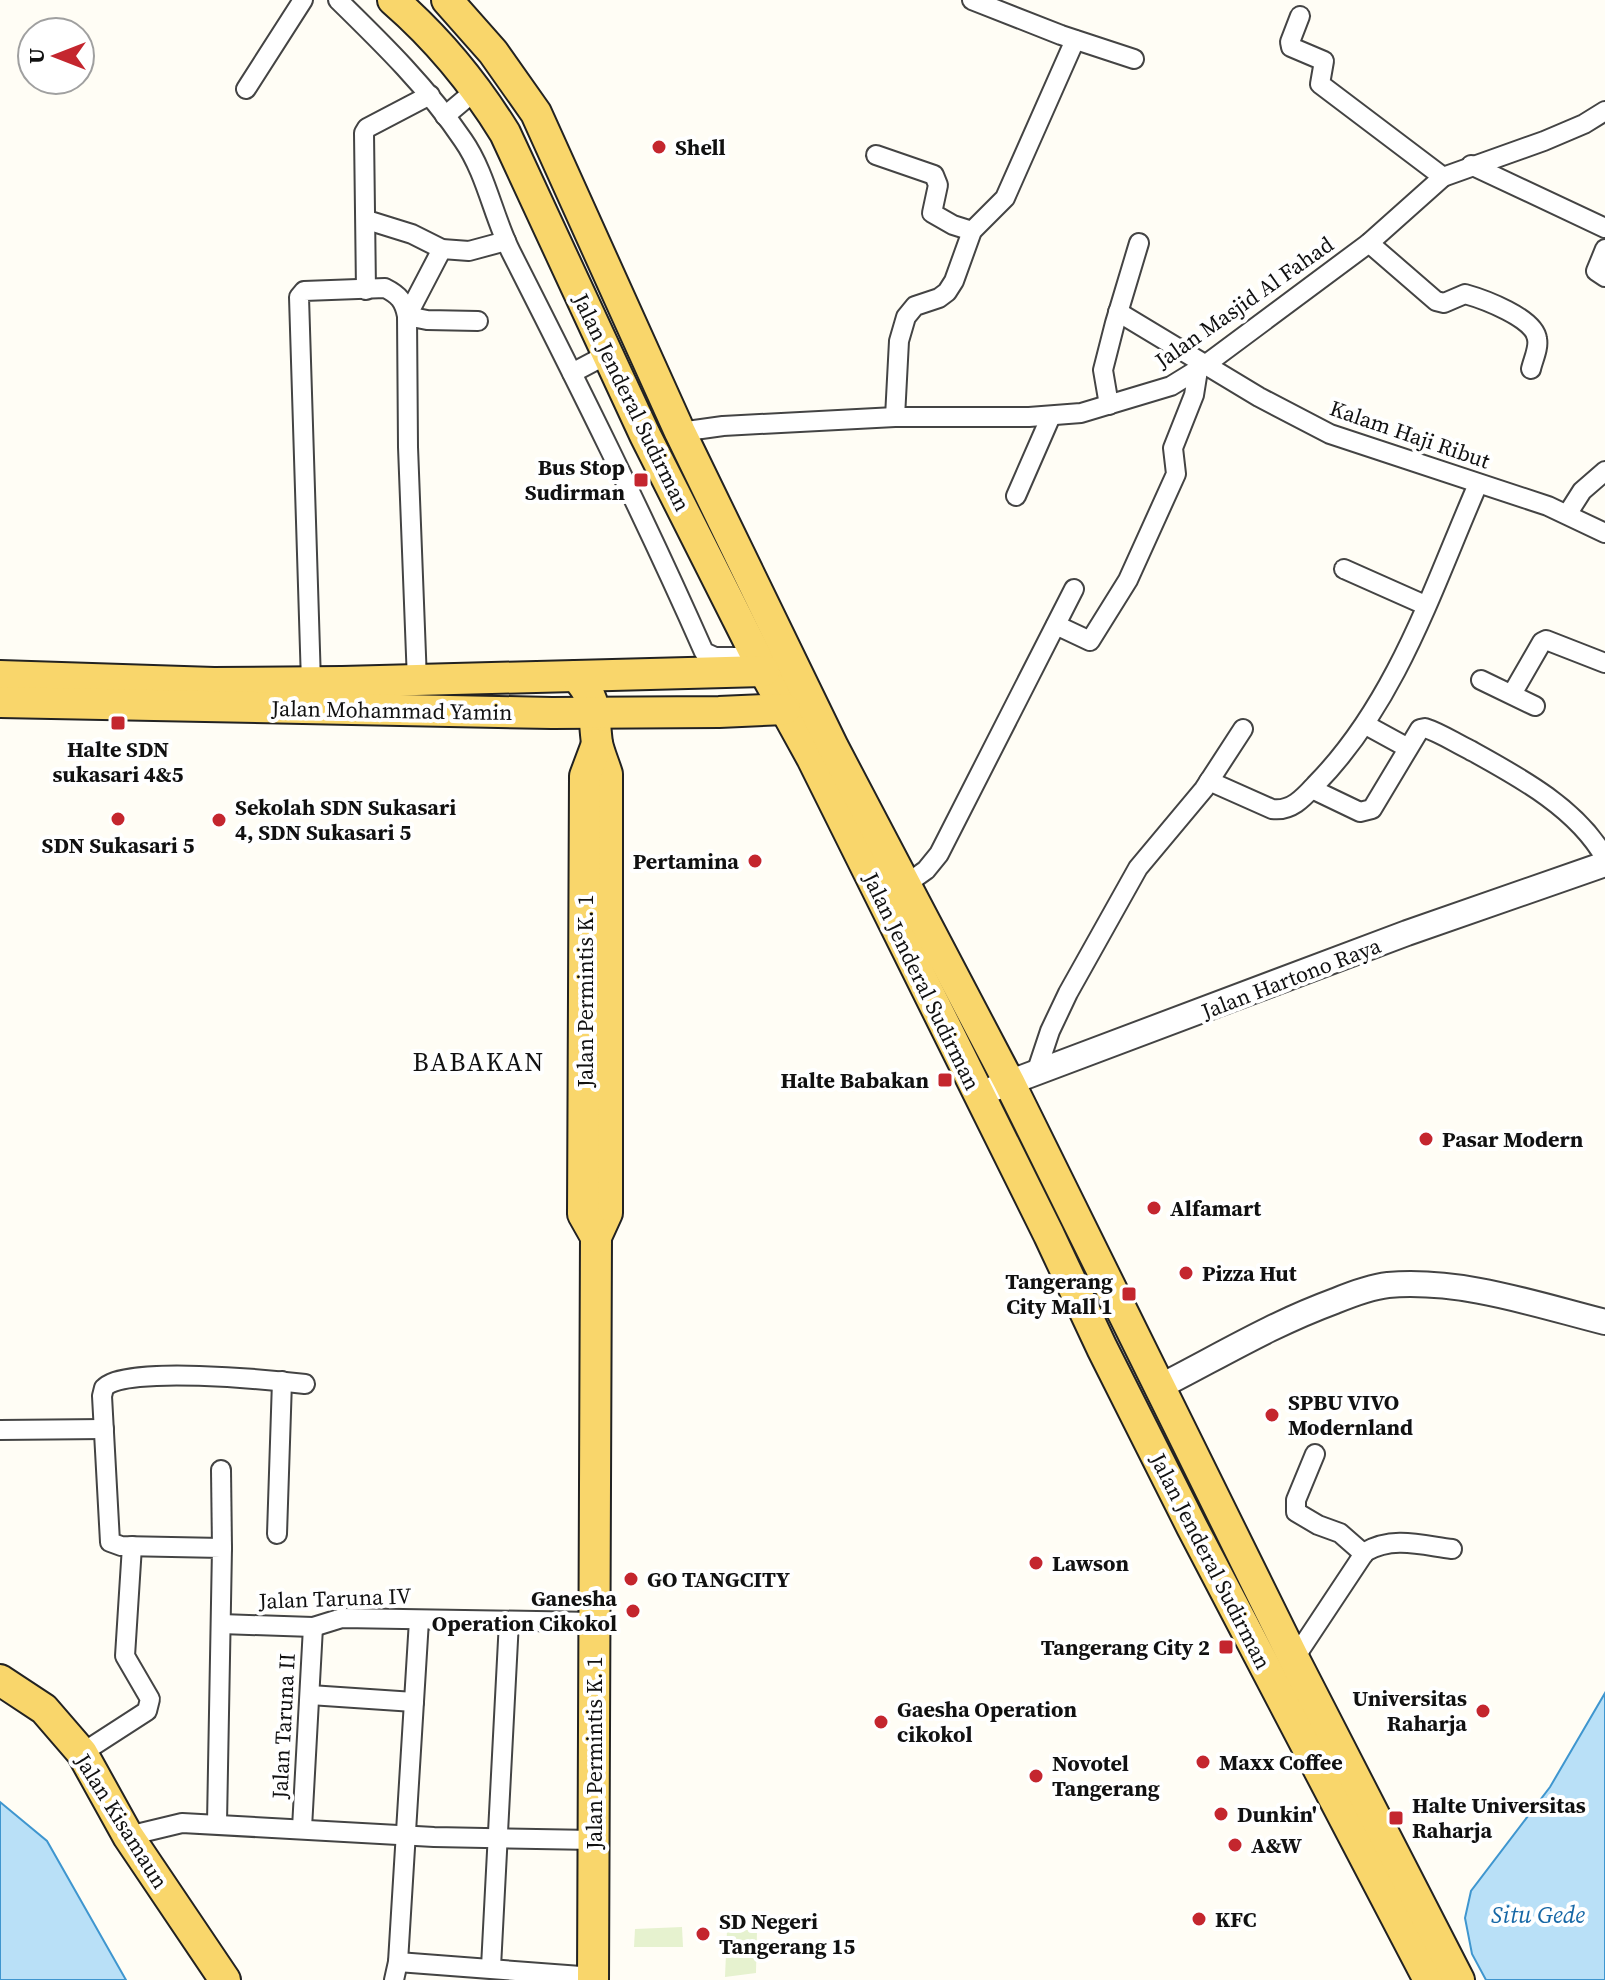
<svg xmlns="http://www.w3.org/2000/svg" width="1605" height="1980" viewBox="0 0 1605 1980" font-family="'Source Serif 4',serif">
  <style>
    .pitch { fill: #e6f2cf }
    .water { fill: #b9e0f7; stroke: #3f96cf; stroke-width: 2 }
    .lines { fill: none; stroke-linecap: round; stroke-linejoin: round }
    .minor-casing { stroke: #444; stroke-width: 22 }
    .tertiary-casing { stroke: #444; stroke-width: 28 }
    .primary-casing { stroke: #222; stroke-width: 34 }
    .minor { stroke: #fff; stroke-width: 18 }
    .tertiary { stroke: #fff; stroke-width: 24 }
    .primary { stroke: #f9d66b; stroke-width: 30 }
    .poi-dot { fill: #c4262e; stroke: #fff; stroke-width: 3 }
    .labels { text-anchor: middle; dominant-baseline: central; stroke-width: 8; stroke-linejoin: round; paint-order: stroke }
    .poi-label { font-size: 22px; font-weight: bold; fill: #111; stroke: #fff; text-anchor: start }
    .street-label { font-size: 22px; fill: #111; stroke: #fff }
    .water-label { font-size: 24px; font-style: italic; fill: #1768a6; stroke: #fff }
    .quarter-label { font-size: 26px; letter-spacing: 2px; fill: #111; stroke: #fff }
  </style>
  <rect width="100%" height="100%" fill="#fffdf5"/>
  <g class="pitch">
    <path d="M682,1927L683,1947H634L635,1929Z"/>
    <path d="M727,1930H757L756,1973L725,1977Z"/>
  </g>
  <g class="water">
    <path d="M1605,1693V1980H1486L1472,1954L1465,1918L1471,1891L1550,1787Z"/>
    <path d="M0,1802L47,1841L126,1980H0Z"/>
  </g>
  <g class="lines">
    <g class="minor-casing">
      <g id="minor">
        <path d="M338,0C383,44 428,88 463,140C486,173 493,216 511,252C578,384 644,516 704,652L715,657H753"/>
        <path d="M972,0L1061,35L1134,59"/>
        <path d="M1300,16L1290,42L1291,47L1324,61L1320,84L1443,177"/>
        <path d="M246,89L303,0"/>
        <path d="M445,116L477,89"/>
        <path d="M876,155L934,175L938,185L932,213L953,225L972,231"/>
        <path d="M1471,165L1605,228"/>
        <path d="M367,220L412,234L442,249L469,251L506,241"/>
        <path d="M1369,243L1436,301L1444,303L1465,294C1483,299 1535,318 1537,339C1539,348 1533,360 1531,369"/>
        <path d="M1605,249L1596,271L1605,277"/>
        <path d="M366,290L364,133L367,128L430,95"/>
        <path d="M1118,312L1259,397L1330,434L1548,506L1605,533"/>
        <path d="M407,316L442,249"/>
        <path d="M572,373L608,354"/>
        <path d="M1109,405L1103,370L1115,323L1139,243"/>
        <path d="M895,417L899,341L906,317L915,306L939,298L947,292L954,281L972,231L1005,198L1075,40"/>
        <path d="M680,432L723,426L895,417H1029L1081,413L1171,386L1205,365L1369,243L1443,177L1544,141L1584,124L1605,111"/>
        <path d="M1016,496L1051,416"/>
        <path d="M1568,513L1582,491L1605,471"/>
        <path d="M1344,569L1425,605"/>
        <path d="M1056,625L1090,641L1128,580L1176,474L1173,448L1194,395L1198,370"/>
        <path d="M1481,680L1535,706"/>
        <path d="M417,681L408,447L407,316L427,320L478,321"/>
        <path d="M311,682L299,297L304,291L385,288C399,295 404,301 407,316"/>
        <path d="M1512,694L1542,642L1546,640L1605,663"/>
        <path d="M1366,725L1408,748"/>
        <path d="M1209,781L1272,809C1292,812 1305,796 1317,783C1397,701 1433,587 1478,484"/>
        <path d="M1312,789L1360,812L1372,809L1420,729L1425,728C1441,733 1455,743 1470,750C1519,777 1577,808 1605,858"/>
        <path d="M905,885L926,870L939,854L1074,589"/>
        <path d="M1036,1073L1050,1031L1068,993L1138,868L1204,789L1243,729"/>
        <path d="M0,1430L104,1429"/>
        <path d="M1315,1454L1296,1500V1512L1318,1525L1340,1533L1364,1554"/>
        <path d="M221,1470L222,1548"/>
        <path d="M277,1534L282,1381"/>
        <path d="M221,1624L313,1627L342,1618L595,1622"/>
        <path d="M1294,1659L1365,1552C1393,1536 1421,1545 1452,1549"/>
        <path d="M310,1695L414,1702"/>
        <path d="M82,1753L147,1711L150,1699L125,1656L132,1546"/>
        <path d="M217,1823L222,1548L121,1546L110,1542L102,1396L104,1388C124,1365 271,1380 305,1384"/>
        <path d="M302,1828L313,1627"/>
        <path d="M128,1836L182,1823L434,1837L594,1840"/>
        <path d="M398,1962L594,1977"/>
        <path d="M491,1967L509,1621"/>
        <path d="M394,1980L398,1962L419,1620"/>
      </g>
    </g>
    <g class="tertiary-casing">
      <g id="tertiary">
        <path d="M995,1088L1407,933L1605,864"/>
        <path d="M1159,1387C1220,1356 1270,1325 1335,1301C1352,1294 1370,1287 1388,1285C1462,1279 1534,1304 1605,1322"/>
      </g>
    </g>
    <g class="primary-casing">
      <g id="primary">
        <path d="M393,0C438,39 474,83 505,133L645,435L764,671L812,758L1049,1235L1102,1348L1192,1527L1429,1980"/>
        <path d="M447,0L493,52L536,113L680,432L833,747L1009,1082L1294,1659L1459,1980"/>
        <path d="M0,676L214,683L342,682L764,671"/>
        <path d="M576,676C598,700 593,714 597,743C599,753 604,764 607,774V1213L596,1237L593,1980"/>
        <path d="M0,702L552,713L719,712L785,709"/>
        <path d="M596,1237L583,1214L585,776L597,744"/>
        <path d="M0,1680L44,1709L82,1753L128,1836L225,1980"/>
      </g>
    </g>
    <use href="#minor" class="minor"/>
    <use href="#tertiary" class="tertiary"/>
    <use href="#primary" class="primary"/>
  </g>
  <g class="poi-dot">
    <circle cx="659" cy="147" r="8"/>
    <rect x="633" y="472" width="16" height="16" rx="4"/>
    <rect x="110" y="715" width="16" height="16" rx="4"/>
    <circle cx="118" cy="819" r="8"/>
    <circle cx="219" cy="820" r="8"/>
    <circle cx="755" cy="861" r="8"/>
    <rect x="937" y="1072" width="16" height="16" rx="4"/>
    <circle cx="1426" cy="1139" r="8"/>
    <circle cx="1154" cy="1208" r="8"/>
    <circle cx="1186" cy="1273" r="8"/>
    <rect x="1121" y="1286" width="16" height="16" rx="4"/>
    <circle cx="1272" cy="1415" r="8"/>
    <circle cx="1036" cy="1563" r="8"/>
    <circle cx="631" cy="1579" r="8"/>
    <circle cx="633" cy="1611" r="8"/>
    <rect x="1218" y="1639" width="16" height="16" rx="4"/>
    <circle cx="1483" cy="1711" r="8"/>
    <circle cx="881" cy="1722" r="8"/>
    <circle cx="1203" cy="1762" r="8"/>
    <circle cx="1036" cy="1776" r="8"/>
    <circle cx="1221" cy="1814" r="8"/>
    <rect x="1388" y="1810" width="16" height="16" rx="4"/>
    <circle cx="1235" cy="1845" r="8"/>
    <circle cx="1199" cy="1919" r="8"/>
    <circle cx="703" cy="1934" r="8"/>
  </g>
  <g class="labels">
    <g class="poi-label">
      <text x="675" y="147">Shell</text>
      <text x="625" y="467" text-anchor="end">Bus Stop<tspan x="625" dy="25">Sudirman</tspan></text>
      <text x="118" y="749" text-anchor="middle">Halte SDN<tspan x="118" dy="25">sukasari 4&amp;5</tspan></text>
      <text x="235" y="807">Sekolah SDN Sukasari<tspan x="235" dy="25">4, SDN Sukasari 5</tspan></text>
      <text x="118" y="845" text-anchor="middle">SDN Sukasari 5</text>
      <text x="739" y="861" text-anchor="end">Pertamina</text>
      <text x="929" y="1080" text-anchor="end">Halte Babakan</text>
      <text x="1442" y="1139">Pasar Modern</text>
      <text x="1170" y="1208">Alfamart</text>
      <text x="1202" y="1273">Pizza Hut</text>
      <text x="1113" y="1281" text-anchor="end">Tangerang<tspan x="1113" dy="25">City Mall 1</tspan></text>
      <text x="1288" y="1402">SPBU VIVO<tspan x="1288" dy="25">Modernland</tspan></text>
      <text x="1052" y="1563">Lawson</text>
      <text x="647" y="1579">GO TANGCITY</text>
      <text x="617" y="1598" text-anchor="end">Ganesha<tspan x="617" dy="25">Operation Cikokol</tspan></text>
      <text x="1210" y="1647" text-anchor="end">Tangerang City 2</text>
      <text x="1467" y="1698" text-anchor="end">Universitas<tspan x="1467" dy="25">Raharja</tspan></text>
      <text x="897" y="1709">Gaesha Operation<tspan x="897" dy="25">cikokol</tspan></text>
      <text x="1219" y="1762">Maxx Coffee</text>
      <text x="1052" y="1763">Novotel<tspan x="1052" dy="25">Tangerang</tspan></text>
      <text x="1412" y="1805">Halte Universitas<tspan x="1412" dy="25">Raharja</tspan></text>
      <text x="1237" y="1814">Dunkin'</text>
      <text x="1251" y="1845">A&amp;W</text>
      <text x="1215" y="1919">KFC</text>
      <text x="719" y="1921">SD Negeri<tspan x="719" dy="25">Tangerang 15</tspan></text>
    </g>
    <g class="street-label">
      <text transform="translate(1244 302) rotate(-35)">Jalan Masjid Al Fahad</text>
      <text transform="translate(632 402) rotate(64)">Jalan Jenderal Sudirman</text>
      <text transform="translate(1410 434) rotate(19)">Kalam Haji Ribut</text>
      <text transform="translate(392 710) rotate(1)">Jalan Mohammad Yamin</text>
      <text transform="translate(1291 978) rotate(-21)">Jalan Hartono Raya</text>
      <text transform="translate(922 981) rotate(64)">Jalan Jenderal Sudirman</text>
      <text transform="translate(585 991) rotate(-90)">Jalan Permintis K. 1</text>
      <text transform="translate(1211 1561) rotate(63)">Jalan Jenderal Sudirman</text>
      <text transform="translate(335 1598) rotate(-2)">Jalan Taruna IV</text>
      <text transform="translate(283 1726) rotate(-87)">Jalan Taruna II</text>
      <text transform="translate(594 1753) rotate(-90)">Jalan Permintis K. 1</text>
      <text transform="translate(122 1821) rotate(58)">Jalan Kisamaun</text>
    </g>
    <g class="water-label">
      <text x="1538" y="1914">Situ Gede</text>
    </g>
    <g class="quarter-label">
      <text x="479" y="1062">BABAKAN</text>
    </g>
  </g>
  <g transform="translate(56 56) rotate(270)"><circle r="38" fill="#ffffff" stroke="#a0a0a0" stroke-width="2"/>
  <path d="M0-6L14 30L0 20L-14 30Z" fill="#c4262e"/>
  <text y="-12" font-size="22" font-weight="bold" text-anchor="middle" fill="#111111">U</text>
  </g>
</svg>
